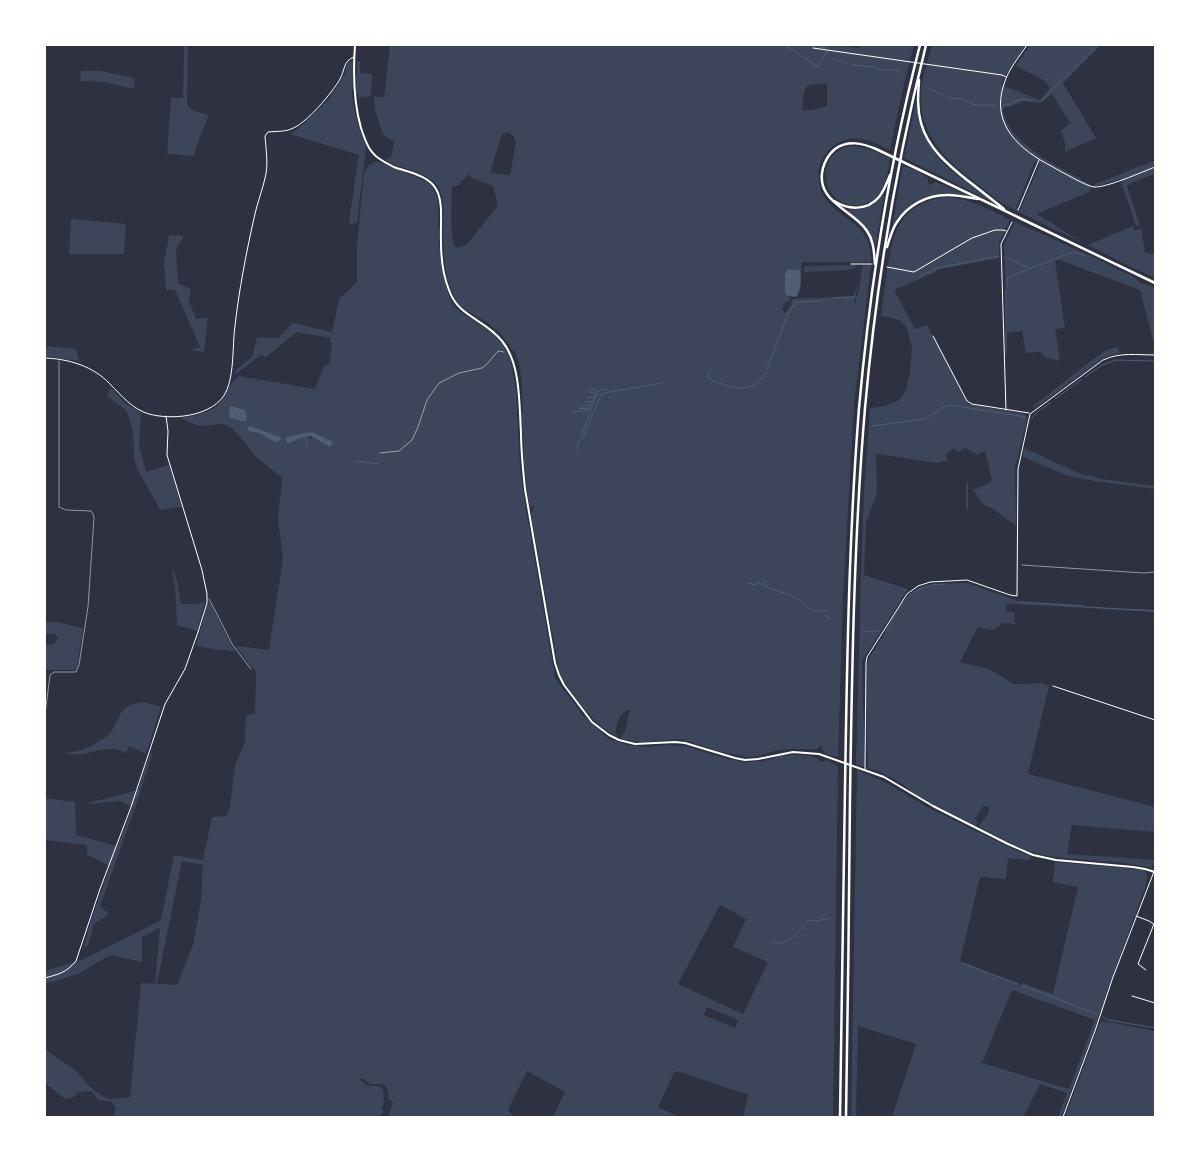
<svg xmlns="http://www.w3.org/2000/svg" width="1200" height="1162" viewBox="0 0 1200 1162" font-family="'Noto Serif',serif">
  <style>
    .green { fill: #3c4559; fill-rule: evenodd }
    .water { fill: #4f5d75 }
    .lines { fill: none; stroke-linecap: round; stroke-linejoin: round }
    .stream { stroke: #4f5d75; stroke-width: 1 }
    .path { stroke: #fff; stroke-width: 0.5 }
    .service { stroke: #fff; stroke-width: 0.5 }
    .minor { stroke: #fff; stroke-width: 1 }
    .tertiary { stroke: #fff; stroke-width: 2 }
    .motorway { stroke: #fff; stroke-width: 2.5 }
  </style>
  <rect width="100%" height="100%" fill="#2d3142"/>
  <g class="green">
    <path d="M184,45H188L187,105L194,111L209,115L199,139L194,156L167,154L171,98H183Z"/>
    <path d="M390,45H836L858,48L860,45H914L902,93L890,150C881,146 871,140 861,139C836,135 815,157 819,182C824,220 874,216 871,262H802C800,273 804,287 797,297H796L797,296L800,270L787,269L788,296L790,298L789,302H786L782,309L785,313L791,305V302L793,299L853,296L857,286L859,271L857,290L854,302L855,303L858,293L862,268L863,265H871L854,405L843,599L838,757C830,755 822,755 822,746H819L817,749H787L775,751L759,756L748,757L722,752L681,739L641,742L621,739V734L624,735L630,710C619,711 618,723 615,733L618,734L616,736C597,728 570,694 561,675C559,670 558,665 557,660L531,514L534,507L533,506L530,507L529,505L524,463V446L521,412H523C522,392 523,369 514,351L512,350C505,336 493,326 480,318C471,313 461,309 456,300C445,281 444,258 443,237C442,220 448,195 434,182C421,170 400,169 385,160L391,157L394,142L383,135L375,110L374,97H384ZM827,83V106L818,109L802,111L804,92L808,85ZM508,132L513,135L516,143L510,175L490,173L502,134ZM469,174L472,178L493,186L498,206L466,245C462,247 459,248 455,247C449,231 452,203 452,186H457Z"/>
    <path d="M932,45H1026L1003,79L1001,85L1040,100L1050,88L1045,81L1016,66L1030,45H1101L1063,83L1096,138L1065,152V143L1061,131L1070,123L1052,94L1041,103L1023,101L1012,106L1003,108C1006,145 1063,168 1091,185L1089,192L1037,214L1083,243C1057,230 1029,218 1004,204C994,199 985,190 976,183C950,163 924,141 921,105C919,85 927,64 932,45ZM1035,161L1040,164L1020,210L1016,208Z"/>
    <path d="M350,61L353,62L352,97L358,125L366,147L357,223L350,224L349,220L359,155L290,134L298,129L329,99L346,72C344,68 347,64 350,61Z"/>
    <path d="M357,61H360V73L372,74L371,96L358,98L359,94L356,93Z"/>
    <path d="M81,71H101L135,78L134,89L104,82L80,81Z"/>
    <path d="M916,101C917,107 917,114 919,121C925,142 939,162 957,175C970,184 984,193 994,203L904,158Z"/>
    <path d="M852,146C867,147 877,152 890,159C888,169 887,180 882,189C878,197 873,201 865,204C832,214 811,171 838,151C842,148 847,147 852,146Z"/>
    <path d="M1155,161V174L1133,182L1127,186L1140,225L1136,226L1120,179L1104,184L1095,186V184C1116,177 1134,167 1155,161Z"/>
    <path d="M375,162H380L425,181L430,184L437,196L438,202L439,245L442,271L449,296L453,305L459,311L492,332L503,345L510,358L516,389L520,468L523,491L555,678L580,711V713L608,738L621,743L627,745L650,747L666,745L685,746L725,758L738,761L747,762L764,761L781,756L792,755H804L817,758L819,761L824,762L826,760L838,766L833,1117H743L748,1095L677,1071L674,1073L658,1107L679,1117H553L565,1092L527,1071L508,1110L514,1117H510L508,1115L505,1117H388L390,1112L393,1102L389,1100L388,1091L386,1086L382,1084H370L363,1078L360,1080L365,1084V1086H377L382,1087C385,1094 384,1102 382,1109L383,1111V1113L379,1117H114L116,1109L112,1102L99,1100L91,1091L78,1092L74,1097L65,1099L45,1083V1047L50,1053L74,1069L94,1091L109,1099L130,1097L141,983L177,985L193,945L201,900L203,865L182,861L157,983H155L160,928L142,937V962L110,955L78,974L45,984V971L84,959L161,920L174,855L203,860L212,817L226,816L230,807L235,765L245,742L246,715L255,714L256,672L237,648L238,646L269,650L283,558L278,520L282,478L255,456L241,438L232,428L223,424L199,426L182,419V417C196,416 210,413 220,403C226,397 227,388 233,382C234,380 237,378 239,376L315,389L324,366L329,364L332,343L330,341L331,338L297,332L266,357L261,355L237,373H235V371L252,357L257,337L278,338L293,323L332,332L339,299L357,282V245L364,173C367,167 369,164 375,162ZM310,432L314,433L332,443L330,446C317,439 311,433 297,440L288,437ZM720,905L746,919L733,947L768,962L743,1014L678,984ZM707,1007L738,1020L735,1028L704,1015Z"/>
    <path d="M903,166C912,168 920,172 928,178V183L930,185L936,182L970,196C945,193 927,190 906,209C901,214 896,222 892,227Z"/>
    <path d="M884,194L876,244L874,243C869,229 860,221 848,212L849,209C864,211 875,205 884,194Z"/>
    <path d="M943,197C970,198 987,208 1010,220L999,243V258L936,270V272L894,290L915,329L927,325L968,404L1025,414L1027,420L1015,468L1016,526L992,508L984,505L973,490L987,484L992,480L985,451L978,455L966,448L959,452L954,448L945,455L948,460L938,463L876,454L877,493L866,523L864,575L908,589L862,661L865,764L863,767L856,765L861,574L864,491L870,408L886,406L899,400L906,390L910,372L912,347L906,326L900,320L881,316C883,301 885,285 887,270C893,230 900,206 943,197Z"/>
    <path d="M71,219L126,224L124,254H69Z"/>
    <path d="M1015,222L1087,254L1132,276L1140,282L1155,288V348L1140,290L1059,260L1055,261L1065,328L1055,329L1060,361L1047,358L1040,352L1026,353L1022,331L1007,333L1004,245Z"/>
    <path d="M1133,226L1135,231L1141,228L1145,253L1155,254V278L1123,263L1088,245Z"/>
    <path d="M169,235L184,236L176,249L178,283L191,289L189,301L196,319L208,318L204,352L191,350L200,347L175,290H166L164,264Z"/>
    <path d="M851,265H855L856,267L850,270L804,272V267L805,266Z"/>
    <path d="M45,346L76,349L79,361L45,356Z"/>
    <path d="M1117,347L1120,353L1108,356L1102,359L1035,408L1033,406L1104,351Z"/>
    <path d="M111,388L125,403L141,413L139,445L146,472L169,465L182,507L160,510L138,470L134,459L133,430L126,410L107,396Z"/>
    <path d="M1024,448L1083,475L1093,476L1101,479L1155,486V489L1095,481L1078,478L1063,474L1023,457Z"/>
    <path d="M171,565L177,580L181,604H197L205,602L197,631L177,625L175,586Z"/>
    <path d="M967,583L1021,602L1084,605L1087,607L1155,610V612L1014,604L1006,605L1007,612H1014L1015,624L1003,623L993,630L978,627L960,662L989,669L1014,684L1042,683L1049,686L1028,774L1155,807V832L1072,825L1067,854L1155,860L1152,868C1113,858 1071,863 1032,852C1015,847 996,835 979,827C981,819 990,817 989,807L983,806L975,819L978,822L976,826L925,800L914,794L901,783L880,772L868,768L866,703L867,665L869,658L909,595L919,588L931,584Z"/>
    <path d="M208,603H210C219,619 225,636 235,651L213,649L196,646Z"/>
    <path d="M45,622H57L83,628L77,668L74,670H45V644L52,645L56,642L58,637L55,634H45Z"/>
    <path d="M143,702L161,707L146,754L129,746L126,753C121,751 116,749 111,749C92,749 84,758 63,753C78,752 89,749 101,740C104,738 108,736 110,733C122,716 118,705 143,702Z"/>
    <path d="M151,751L152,755L136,805L100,906L109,914L94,924L88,945L84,947L90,923L110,867L87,854V845L45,840V798L75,802L76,835L117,846L133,807L120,801L88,804V803L138,790Z"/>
    <path d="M857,770L883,781L929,808L1015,850L1031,856L1029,860L1008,858L1006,879L980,877L960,961L1020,985L1022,983L1053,994L1078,887L1053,882L1055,862L1125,868L1142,870L1146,872L1147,876L1146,885L1114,972L1095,1030L1061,1117H1058L1067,1093L1040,1084L1023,1117H892L916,1044L858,1026L856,1117H851ZM1012,990L1095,1020L1069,1089L982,1063Z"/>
    <path d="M1103,1021L1155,1031V1117H1065L1100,1022Z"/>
  </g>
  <g class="water">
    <path d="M787,269L800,270C801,279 801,289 796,297L788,296L785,293V275Z"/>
    <path d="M230,406L245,410L247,417L246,421H241L230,418L229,415Z"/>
    <path d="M250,426L280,437L281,439L278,442C269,441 266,436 259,433C255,432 251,432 247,430L248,427Z"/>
    <path d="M310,432L314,433L333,442L330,447L311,436L301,438L289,443L286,441L285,439L287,437Z"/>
  </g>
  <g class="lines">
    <g class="stream">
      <path d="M785,45L817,67L826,53L828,52L827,51"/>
      <path d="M809,45H810"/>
      <path d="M819,47L826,48"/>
      <path d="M831,56L835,60H842L846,64"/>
      <path d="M853,65L873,67L880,70H897L901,73"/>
      <path d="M929,89L950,98L962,99L975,105H996"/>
      <path d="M1040,102L1098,45"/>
      <path d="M1003,105C1016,105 1016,96 1032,101"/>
      <path d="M1004,257C1014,258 1020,266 1030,268"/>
      <path d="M919,277L937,268L999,256"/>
      <path d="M1007,287V278L1072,252L1084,255"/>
      <path d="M894,288L896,287"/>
      <path d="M834,298L855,297"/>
      <path d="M1006,354V290"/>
      <path d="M767,369L788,314L796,302L822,301"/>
      <path d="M709,371L708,377L709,379C724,385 744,394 758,382C761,380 763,376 765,373"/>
      <path d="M1085,377L1102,365L1116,360L1153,361"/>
      <path d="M589,388L598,391"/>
      <path d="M587,390L596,395"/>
      <path d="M586,398L595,397"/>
      <path d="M1055,399L1081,380"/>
      <path d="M585,402L594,401"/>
      <path d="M579,407L591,405"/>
      <path d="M578,409L590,408"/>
      <path d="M573,412L589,410"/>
      <path d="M1032,418L1036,413L1050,403"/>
      <path d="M872,426L925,419L945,406L950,405L1026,417"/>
      <path d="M305,438L308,447"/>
      <path d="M583,438L601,395L604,393L662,383"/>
      <path d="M576,450L597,393L600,390L607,389"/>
      <path d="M355,461L379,464"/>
      <path d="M967,509V483"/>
      <path d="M762,578L767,586"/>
      <path d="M747,584L749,583L755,585L759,583C771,590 784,592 796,598C803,601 805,607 812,610C815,612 820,611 824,611"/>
      <path d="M1021,602L1082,606"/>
      <path d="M1087,607L1155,611"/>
      <path d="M825,615L830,619"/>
      <path d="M886,631C904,603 907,585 945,584"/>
      <path d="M862,632L880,631"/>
      <path d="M770,942C789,948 798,932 809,920L817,921L830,918"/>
      <path d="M962,963L1018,984"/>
      <path d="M1023,986L1097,1014"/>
      <path d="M1103,1017L1108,1020L1155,1028"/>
    </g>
    <g class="path">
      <path d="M380,453L399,451L412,440L418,427L427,400L439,383L459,373L482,368L488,363L497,352L499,351L504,352"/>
      <path d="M1022,565L1144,573L1155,572"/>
    </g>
    <g class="service">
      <path d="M209,599L218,616L232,644L251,669"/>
      <path d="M45,715L50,675L54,672H76L79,665L88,607L94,518L93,514L91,511L66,510L59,507V361"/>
    </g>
    <g class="minor">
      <path d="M1027,45C1019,57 1008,70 1004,84C990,125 1020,150 1053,167C1060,171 1088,187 1094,187C1106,188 1142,172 1155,167"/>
      <path d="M813,48L1002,75L1006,77"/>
      <path d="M1018,210L1039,160"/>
      <path d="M851,264H872"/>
      <path d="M887,267L914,272L972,238L995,230H1003L1006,231"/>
      <path d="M933,336L967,401L972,404L1029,413"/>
      <path d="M45,358C69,359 93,366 110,384C122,396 132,409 149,414C171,420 208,417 223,397C235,380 232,347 235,326C239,290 246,254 254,218C257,203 263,189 266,174C268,162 266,149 265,136L268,132C276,131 284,132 291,129C306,124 332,93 340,79C345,70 343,61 354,57"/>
      <path d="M1006,410L1001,244L1012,222"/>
      <path d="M1053,686L1155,720"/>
      <path d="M865,769L866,663L867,657L907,594L918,586L930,582L967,580L1010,595L1017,596L1018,469L1030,414L1103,360C1120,352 1137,355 1155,355"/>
      <path d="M1136,916L1149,921L1155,925"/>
      <path d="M1146,970L1138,964L1154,924"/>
      <path d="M45,978C59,974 66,973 76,961L100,889L131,807L165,704L185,669L198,632L207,603V594L202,570L167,455L168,431L166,416"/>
      <path d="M1132,996L1155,1003"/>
      <path d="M1063,1117L1095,1031L1113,977L1155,869"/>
    </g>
    <path class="tertiary" d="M355,45C353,73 353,100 361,128C364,136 366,145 372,152C377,159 386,163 394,167C407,172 428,175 436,189C444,202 440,226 441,242C441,258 443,275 449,290C458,317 485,319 502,341C521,364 519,404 521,432C521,451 523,470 525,489L555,663L559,675L564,685L592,722L609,735L619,740L635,744L675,742L685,743L735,758L745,760L758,759L793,752L819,754L884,777L933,806L1008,844L1033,855L1056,860L1133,867L1145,869L1155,872"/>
    <g class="motorway">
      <path d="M919,80C918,95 917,109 921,123C928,148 947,164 967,180C979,189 991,199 1004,209"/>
      <path d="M834,201C848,210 867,211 879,197C884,191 887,183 890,175"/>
      <path d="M887,247C890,238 892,229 897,222C908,205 927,195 947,195C957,195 967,197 978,199"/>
      <path d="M875,264C874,253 874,241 867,231C854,210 814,202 823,168C825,161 829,154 835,149C848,140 862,143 876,149L1155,283"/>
      <path d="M840,1117C842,1007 843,897 845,787C847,660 849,534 859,408C870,286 889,164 920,45"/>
      <path d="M846,1117C848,1010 849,904 850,797C852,668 854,537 865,408C876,286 896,164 926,45"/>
    </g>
  </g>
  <rect width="1200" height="1162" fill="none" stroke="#ffffff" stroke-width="92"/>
</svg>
